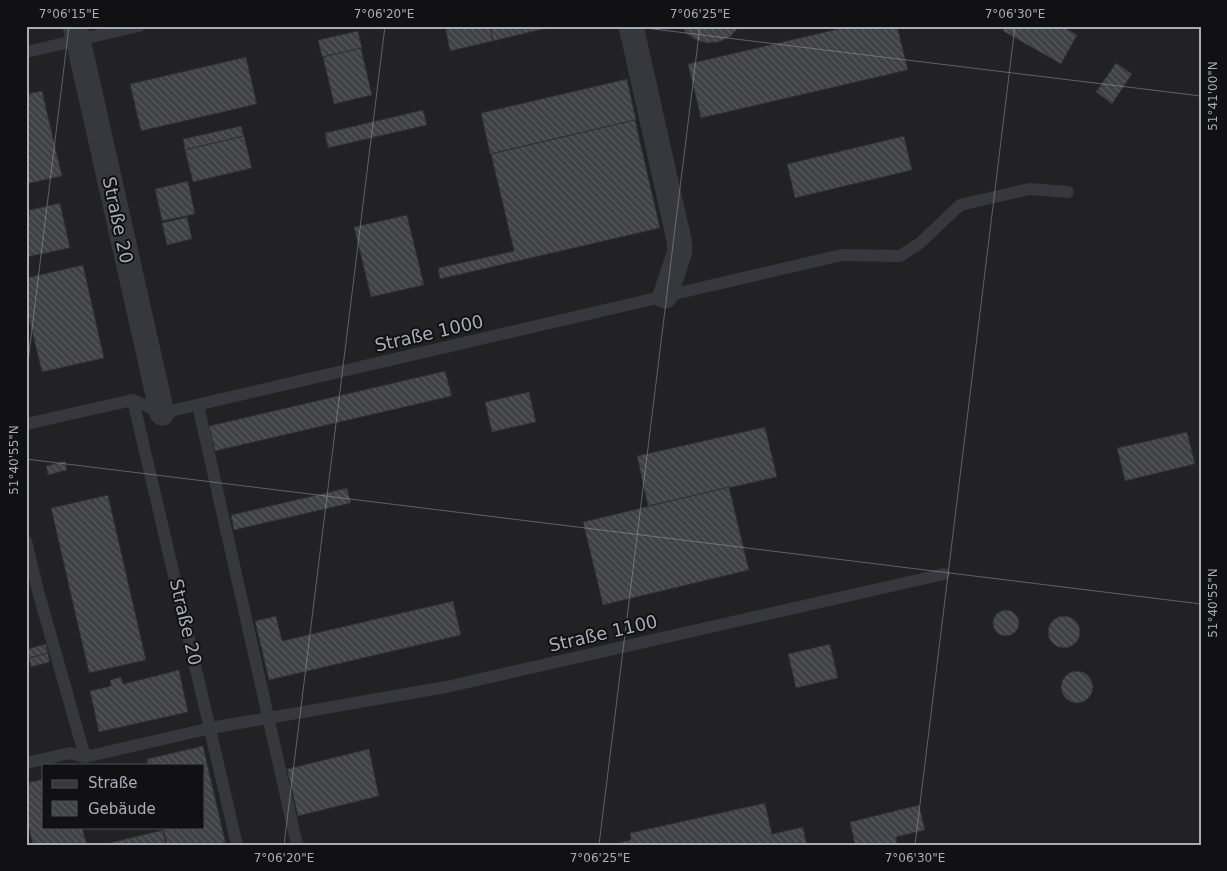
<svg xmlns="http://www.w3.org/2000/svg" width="1227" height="871" viewBox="0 0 1227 871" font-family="'DejaVu Sans',sans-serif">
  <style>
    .built { fill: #222225; fill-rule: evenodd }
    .building { fill: url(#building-back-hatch); stroke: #303034 }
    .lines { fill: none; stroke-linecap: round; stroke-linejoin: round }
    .lane { stroke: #37383d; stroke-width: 12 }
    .street { stroke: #37383d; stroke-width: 25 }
    .ticks { fill: none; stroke: #a8adb8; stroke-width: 1; stroke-opacity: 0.45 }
    .labels { text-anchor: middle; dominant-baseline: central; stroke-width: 4; stroke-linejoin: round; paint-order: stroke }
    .street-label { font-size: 18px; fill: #a8adb8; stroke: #111113 }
    .neatline { fill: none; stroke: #a8adb8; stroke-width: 2 }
    .ticks-label { font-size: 12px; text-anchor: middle; fill: #a8adb8 }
  </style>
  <defs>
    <pattern id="building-back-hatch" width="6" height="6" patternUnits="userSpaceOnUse" patternTransform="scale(1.25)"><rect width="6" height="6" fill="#404145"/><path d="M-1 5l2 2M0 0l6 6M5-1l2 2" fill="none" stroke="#595a5e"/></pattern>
  </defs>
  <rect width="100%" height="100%" fill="#161618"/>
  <path class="built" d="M26,26H1201V845H26ZM44,765H204V827H44Z"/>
  <g class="building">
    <path d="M445,26H490L493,41L450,51Z"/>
    <path d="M490,26H556L493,41Z"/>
    <path d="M681,26H740L730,37L719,42L707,43L696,40L686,33Z"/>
    <path d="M851,26H897L908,70L701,118L688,64Z"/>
    <path d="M1005,26H1062L1077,35L1061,64L1003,31Z"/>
    <path d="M358,31L362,48L322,57L318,40Z"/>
    <path d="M361,48L372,95L334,104L323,57Z"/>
    <path d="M246,57L257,104L141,131L130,84Z"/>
    <path d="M1116,63L1132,74L1112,104L1096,92Z"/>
    <path d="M627,79L636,120L490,154L481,113Z"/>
    <path d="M42,91L62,176L26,184V94Z"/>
    <path d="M423,110L427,125L328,148L325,133Z"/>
    <path d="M635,120L660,228L440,279L438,268L514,251L491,154Z"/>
    <path d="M241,126L244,136L185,150L183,139Z"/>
    <path d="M244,136L252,168L193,182L185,150Z"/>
    <path d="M904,136L912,170L795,198L787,164Z"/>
    <path d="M188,181L195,214L162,221L155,189Z"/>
    <path d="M60,203L70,248L26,257V211Z"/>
    <path d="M407,215L424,285L371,297L354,227Z"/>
    <path d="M187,217L192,239L167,245L162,223Z"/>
    <path d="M83,265L104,358L42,372L26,306V278Z"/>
    <path d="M445,371L452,396L215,451L209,426Z"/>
    <path d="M529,392L536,422L492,432L485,402Z"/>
    <path d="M765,427L777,477L648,506L637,456Z"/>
    <path d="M1187,432L1195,464L1125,481L1117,448Z"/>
    <path d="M65,461L67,470L48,475L46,466Z"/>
    <path d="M729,487L749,570L603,605L583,522Z"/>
    <path d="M347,488L351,503L234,530L231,515Z"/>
    <path d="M108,495L146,660L89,673L51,508Z"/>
    <path d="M453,601L461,635L269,680L255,621L276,616L282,641Z"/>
    <circle cx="1006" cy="623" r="13"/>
    <circle cx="1064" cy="632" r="16"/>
    <path d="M46,644L48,653L29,658L27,649Z"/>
    <path d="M830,644L838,678L796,688L788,654Z"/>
    <path d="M48,653L50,662L31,667L29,658Z"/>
    <path d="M179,670L188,712L99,732L90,691L111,686L110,680L121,677L123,684Z"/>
    <circle cx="1077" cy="687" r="16"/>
    <path d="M203,746L226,845H167L163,827H204V765H148L147,759Z"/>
    <path d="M369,749L379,796L298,816L287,769Z"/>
    <path d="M44,779V827H82L87,845H33L26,816V783Z"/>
    <path d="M765,803L772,834L803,827L807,845H610L631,840L630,833Z"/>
    <path d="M919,805L925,830L896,837L897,843L891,845H855L850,822Z"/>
    <path d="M163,830L166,845H101Z"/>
  </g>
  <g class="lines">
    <g class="lane">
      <path d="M26,52L139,26"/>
      <path d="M133,400L237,845"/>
      <path d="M198,405L297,845"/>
      <path d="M26,424L133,400L162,413L842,255L900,256L920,243L960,205L1029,189L1068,192"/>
      <path d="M26,541L38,591L85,757"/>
      <path d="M26,763L70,753L85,757L211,728L446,687L944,574"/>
    </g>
    <g class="street">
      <path d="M75,26L162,413"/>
      <path d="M631,26L679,240L680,251L665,296"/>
    </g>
  </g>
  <path class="ticks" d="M629,26L1201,96M26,378L69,26M26,459L1201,604M284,845L385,26M599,845L700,26M915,845L1015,26"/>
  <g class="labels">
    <g class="street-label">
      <text transform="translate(118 220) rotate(78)">Straße 20</text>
      <text transform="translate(429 333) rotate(-13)">Straße 1000</text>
      <text transform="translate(186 622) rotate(77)">Straße 20</text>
      <text transform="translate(603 633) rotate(-13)">Straße 1100</text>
    </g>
  </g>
  <rect width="1227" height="871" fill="none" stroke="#111113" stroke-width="55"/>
  <rect x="42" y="764" width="162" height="65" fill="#111113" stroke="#4d4f55"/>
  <rect x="52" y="780" width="25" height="8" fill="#37383d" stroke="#4d4f55"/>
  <text x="88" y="788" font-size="15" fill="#a8adb8">Straße</text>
  <rect x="52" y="801" width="25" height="15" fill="url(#building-back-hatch)" stroke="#4d4f55"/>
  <text x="88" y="814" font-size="15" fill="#a8adb8">Gebäude</text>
  <rect x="28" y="28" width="1172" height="816" class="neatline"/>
  <g class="ticks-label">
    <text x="69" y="18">7°06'15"E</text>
    <text x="384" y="18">7°06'20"E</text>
    <text x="700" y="18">7°06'25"E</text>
    <text x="1015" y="18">7°06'30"E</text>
    <text transform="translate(1213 96) rotate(-90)" y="4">51°41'00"N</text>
    <text transform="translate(14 460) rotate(-90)" y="4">51°40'55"N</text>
    <text transform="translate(1213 603) rotate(-90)" y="4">51°40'55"N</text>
    <text x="284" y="862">7°06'20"E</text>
    <text x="600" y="862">7°06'25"E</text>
    <text x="915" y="862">7°06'30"E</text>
  </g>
</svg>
